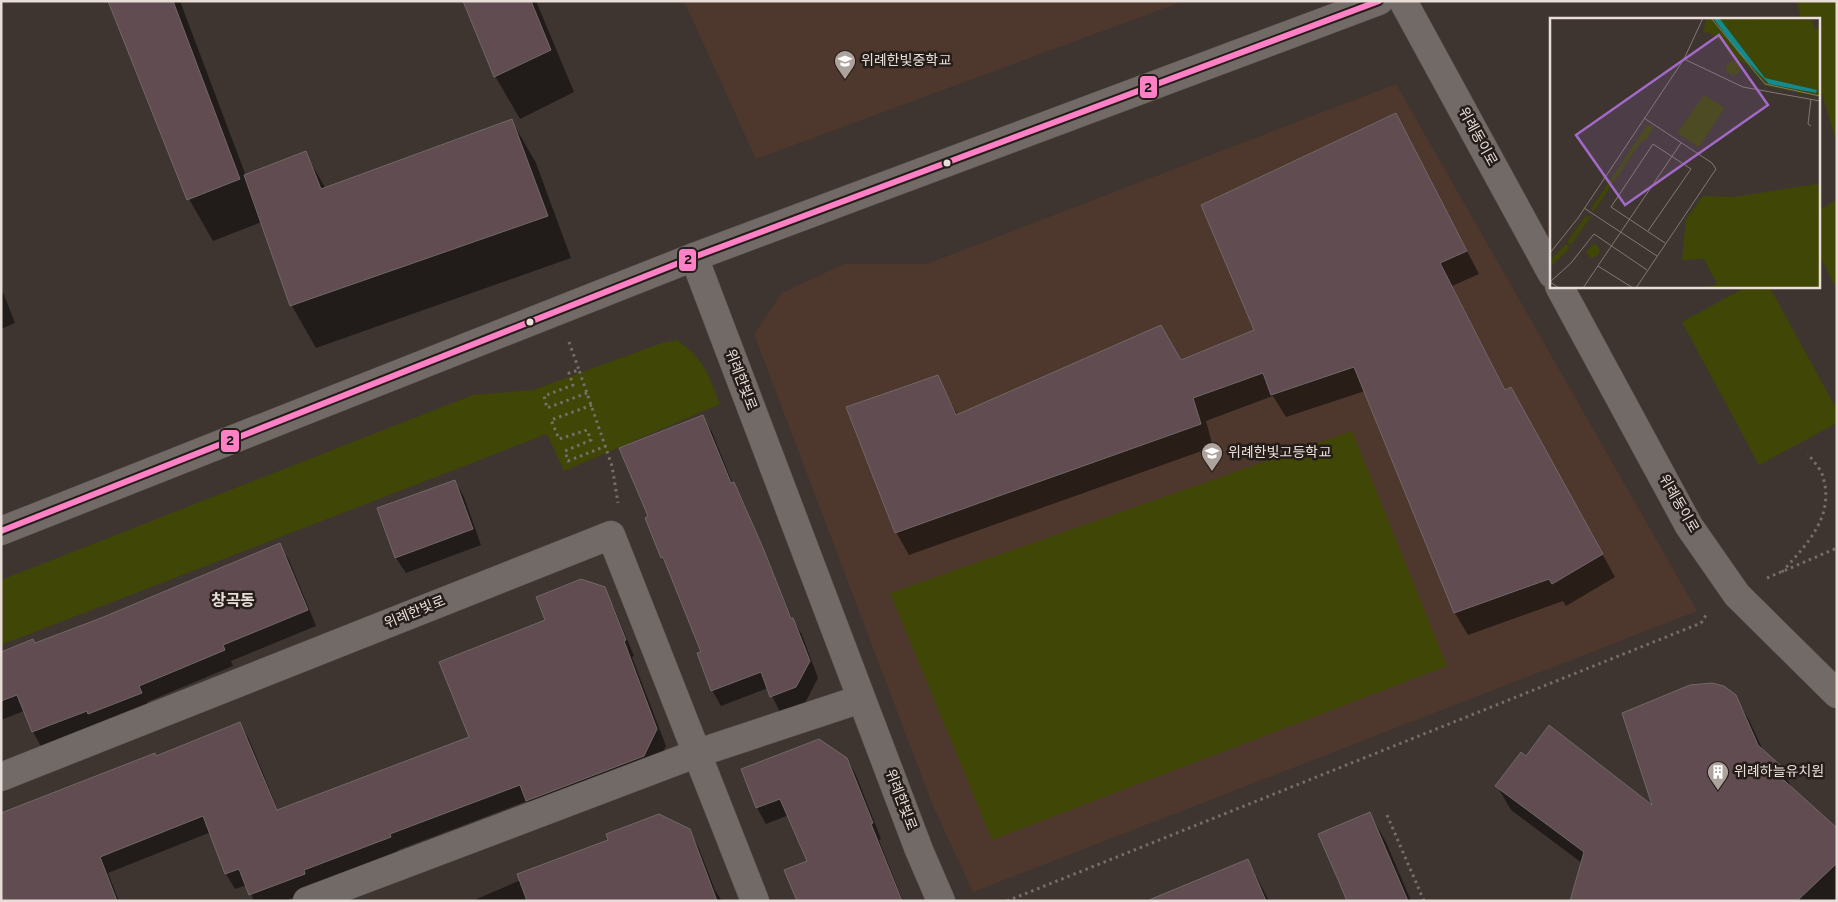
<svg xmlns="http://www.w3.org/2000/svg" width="1838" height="902" viewBox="0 0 1838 902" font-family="Overpass,'Noto Sans KR',sans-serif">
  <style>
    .built { fill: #4e372c }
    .green { fill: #3f4606 }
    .shadow { fill: #0007 }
    .building { fill: #614c51; stroke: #716868 }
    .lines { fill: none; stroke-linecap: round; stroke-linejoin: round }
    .minor-casing { stroke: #5c534f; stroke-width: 29 }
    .path { stroke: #756e6b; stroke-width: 3; stroke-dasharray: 2.5 4; stroke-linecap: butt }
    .minor { stroke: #716a66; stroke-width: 28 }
    .bus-1-casing { stroke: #251d19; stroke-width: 10 }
    .bus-1 { stroke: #ff80c5; stroke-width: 6 }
    .bus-dot { fill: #e9ddd8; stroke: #251d19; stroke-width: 2 }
    .labels { text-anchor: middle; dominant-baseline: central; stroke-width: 5; stroke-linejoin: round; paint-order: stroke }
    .poi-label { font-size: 14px; fill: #e9ddd8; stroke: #251d19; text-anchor: start }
    .street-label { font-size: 14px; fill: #e9ddd8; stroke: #251d19 }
    .quarter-label { font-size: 16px; font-weight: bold; fill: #e9ddd8; stroke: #251d19 }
    .inset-road { fill: none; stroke: #837873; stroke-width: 1 }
    .view { fill: #a26ac8; fill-opacity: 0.15; stroke: #a26ac8; stroke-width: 2.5 }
    .inset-edge { fill: none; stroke: #e9ddd8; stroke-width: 2.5 }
    .line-badge { stroke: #251d19; stroke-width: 2 }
    .pale-badge-label { font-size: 14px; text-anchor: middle; font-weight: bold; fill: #111 }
  </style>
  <rect width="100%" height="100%" fill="#3f3530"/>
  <g class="built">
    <path d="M684,1H1184L756,159Z"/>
    <path d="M1396,84L1697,611L973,892L933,806L754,334L782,293L844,264H927Z"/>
  </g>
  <g class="green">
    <path d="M1797,1H1837V144L1819,84V19H1801Z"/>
    <path d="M1837,199V290L1819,254V211Z"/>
    <path d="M1748,286H1769L1837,410V423L1759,465L1682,322Z"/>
    <path d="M677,340C705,360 708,374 720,404L564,471L547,434L1,645V580L473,395L533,390L662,343Z"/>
    <path d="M1352,431L1447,666L992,840L890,593Z"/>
  </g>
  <g class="shadow">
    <path d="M109,1H180L246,176L305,153L326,189L512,121L536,163L571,258L316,348L292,306L262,222L213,241L189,199Z"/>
    <path d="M464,1H536L574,92L520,119L495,76Z"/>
    <path d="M1395,114L1479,274L1452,286L1506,391L1523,411L1615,577L1566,606L1563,601L1468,635L1455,613L1365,391L1286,417L1273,396L1206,421L1213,447L909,555L896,532L937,376L958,416L1181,362L1255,331Z"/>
    <path d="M1,287L15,323L1,329Z"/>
    <path d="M702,416L712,432L732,482L742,499L793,620L802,635L818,678L805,703L780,712L768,688L721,706L712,690L703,653L669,569L662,557L650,517Z"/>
    <path d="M455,481L464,497L481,545L406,573L396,558L379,509Z"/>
    <path d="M280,545L289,560L316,626L231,661L233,666L147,702L150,709L42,748L33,732L24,711L1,720V654L35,645L102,620Z"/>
    <path d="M604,588L613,605L634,656L632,657L666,746L653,771L537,817L527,801L398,850L399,853L313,890L284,901H254L247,885L235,889L226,874L211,832L108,873L119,901H1L156,758L240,723L249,739L278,810L470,738L547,621Z"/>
    <path d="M1735,696L1749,720L1763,750L1780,767L1794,791L1837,830V900L1571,901L1582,863L1511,810L1497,786L1526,757L1654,809Z"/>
    <path d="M847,759L856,775L881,839L879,840L903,901H798L808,861L789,815L766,824L757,808L743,770Z"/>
    <path d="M1370,814L1386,842L1411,901H1348Z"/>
    <path d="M689,830L698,846L715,890L722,901H472L521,880Z"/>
    <path d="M1248,860L1269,901H1206Z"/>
  </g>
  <g class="building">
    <path d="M108,1H173L240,179L187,200Z"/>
    <path d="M463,1H531L551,50L494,77Z"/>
    <path d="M1396,113L1467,251L1440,263L1505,390L1511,387L1603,554L1552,584L1549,579L1454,613L1354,367L1271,395L1263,373L1193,398L1201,424L895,533L846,407L938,375L956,415L1161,325L1181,360L1254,330L1201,205Z"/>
    <path d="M512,119L548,216L290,306L244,175L306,151L321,189Z"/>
    <path d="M703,415L731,483L734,482L763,548L791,618H793L810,661L796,687L770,697L761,672L711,691L697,653L701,652L663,557L661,558L645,518L648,516L619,448Z"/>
    <path d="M455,480L473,529L395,558L377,508Z"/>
    <path d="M280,543L308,610L223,645L225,650L139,686L142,693L88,714L87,711L32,732L17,695L1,701V652L33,639L35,643L101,618Z"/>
    <path d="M581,579L605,587L626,640L624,641L657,729L644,756L526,801L520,785L390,834L391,837L304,870L305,874L249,895L239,869L225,874L203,816L100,857L117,901H1V813L155,753L156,756L240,722L277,810L469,737L439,662L545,620L536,597Z"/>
    <path d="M1712,683L1724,686L1736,695L1758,745L1781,766L1776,773L1837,828V863L1797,901H1570L1584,852L1495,786L1521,752L1526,756L1549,725L1652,805L1622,713L1690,685Z"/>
    <path d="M819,739L847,758L873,823L871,824L902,901H797L784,870L807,861L780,799L756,808L741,769Z"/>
    <path d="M1370,812L1408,901H1347L1339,882L1318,834Z"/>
    <path d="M659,814L690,829L717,901H527L517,874L608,840L606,834Z"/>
    <path d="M1248,859L1266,901H1149V900Z"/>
  </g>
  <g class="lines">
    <g class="minor-casing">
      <g id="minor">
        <path d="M1403,1L1552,274"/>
        <path d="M694,257L919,850L941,901"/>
        <path d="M1559,286L1689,526L1737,595L1837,694"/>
        <path d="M1,531L694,257L1379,1"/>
        <path d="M1,777L611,535L755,901"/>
        <path d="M307,901L698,753L861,699"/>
      </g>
    </g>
    <g class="path">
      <path d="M569,342L579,370"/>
      <path d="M587,393L547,408L544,396L573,385L569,373L579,370L612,466L618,503"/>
      <path d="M592,405L551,420L559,439L587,430L591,440L565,451L568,461L606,446"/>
      <path d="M1782,572C1806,545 1835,517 1823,477C1821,469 1813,461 1808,454"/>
      <path d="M1767,578L1837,548"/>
      <path d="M1387,815L1424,901"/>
      <path d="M1007,901L1701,623L1708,612"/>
    </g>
    <use href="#minor" class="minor"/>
    <g class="bus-1-casing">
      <path id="bus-1" d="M1,531L694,257L1379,1"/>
    </g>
    <use href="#bus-1" class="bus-1"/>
  </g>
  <defs>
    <g id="school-pin" transform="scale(1.125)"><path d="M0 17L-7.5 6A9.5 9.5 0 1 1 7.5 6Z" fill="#aea29d" stroke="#251d19"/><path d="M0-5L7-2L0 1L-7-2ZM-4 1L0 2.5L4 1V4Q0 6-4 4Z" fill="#fff"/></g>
    <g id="building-pin" transform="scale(1.125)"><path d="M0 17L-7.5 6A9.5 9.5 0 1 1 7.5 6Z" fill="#aea29d" stroke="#251d19"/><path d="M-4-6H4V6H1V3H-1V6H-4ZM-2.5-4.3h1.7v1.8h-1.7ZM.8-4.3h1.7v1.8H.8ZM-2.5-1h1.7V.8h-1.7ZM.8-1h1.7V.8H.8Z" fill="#fff"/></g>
  </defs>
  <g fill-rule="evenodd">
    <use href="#school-pin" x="845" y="61"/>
    <use href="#school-pin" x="1212" y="453"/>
    <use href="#building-pin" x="1718" y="772"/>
  </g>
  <g class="bus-dot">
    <circle cx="947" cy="163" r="4.5"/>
    <circle cx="530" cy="322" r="4.5"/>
  </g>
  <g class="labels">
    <g class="poi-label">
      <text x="861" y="61">위례한빛중학교</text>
      <text x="1228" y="453">위례한빛고등학교</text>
      <text x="1734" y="772">위례하늘유치원</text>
    </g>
    <g class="street-label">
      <text transform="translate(1477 137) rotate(61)">위례동이로</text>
      <text transform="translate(740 380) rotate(69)">위례한빛로</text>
      <text transform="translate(1678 504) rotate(60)">위례동이로</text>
      <text transform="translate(415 613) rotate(-22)">위례한빛로</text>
      <text transform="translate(900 800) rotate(69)">위례한빛로</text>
    </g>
    <g class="quarter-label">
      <text x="233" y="602">창곡동</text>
    </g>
  </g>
  <g transform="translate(1550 18)">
    <rect width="270" height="270" fill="#3f3530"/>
    <path d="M157,0L262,2L265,11H270V79L216,68L197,47L178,36L179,30L160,15L153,14ZM176 50a7 7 0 1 1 14 0a7 7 0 1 1-14 0ZM154,77L175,90L149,129L127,115ZM97,107L104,109L95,123L92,122L44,193L41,191ZM266,166L270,168V270H154L167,266L154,241L132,242L136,201L153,178L185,179ZM41,198L21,227L17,224L35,199ZM16,226L20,230L0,249V242ZM42,226L47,227L50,233L47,238L41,240L36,235Z" fill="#3f4606"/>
    <path d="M163,0L170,1L215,60L267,72L266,75L219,66L190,36Z" fill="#138a8e"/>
    <path class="inset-road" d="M161,0L215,66L270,78M134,41L193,69L270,83M261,81L258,106L261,108M34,190L107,238M98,213L141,151L103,126L61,189L115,225M0,235L28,200L134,41L153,0M48,248L83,270M9,270L0,264L21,245L44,216L97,252M33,270L131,125M86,270L166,151L162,145L94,100"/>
    <path class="view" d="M169,17L218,87L75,187L26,117Z"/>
    <rect width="270" height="270" class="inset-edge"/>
  </g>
  <g class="line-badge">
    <rect x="1139" y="75" width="19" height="24" rx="5" fill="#ff80c5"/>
    <rect x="678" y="248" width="19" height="24" rx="5" fill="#ff80c5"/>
    <rect x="220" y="429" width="20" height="24" rx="5" fill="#ff80c5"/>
  </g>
  <g class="pale-badge-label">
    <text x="1148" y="92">2</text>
    <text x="688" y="264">2</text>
    <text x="230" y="445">2</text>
  </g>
  <rect width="1838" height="902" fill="none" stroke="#e9ddd8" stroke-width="5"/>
</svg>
